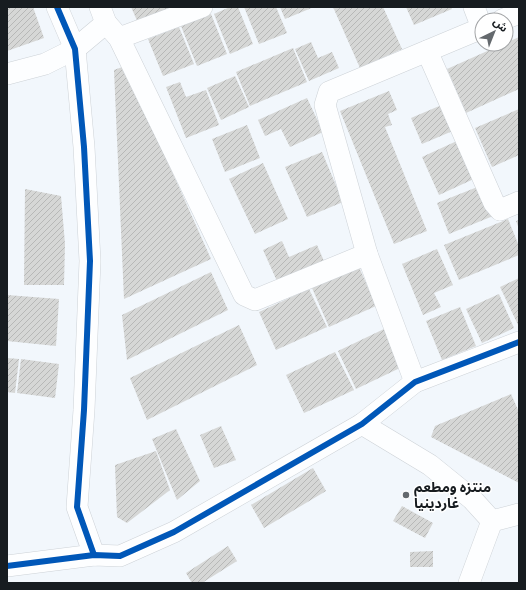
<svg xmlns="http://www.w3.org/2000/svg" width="526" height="590" viewBox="0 0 526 590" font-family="'PT Sans Narrow','Noto Sans Arabic',sans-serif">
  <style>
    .building { fill: url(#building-hatch) }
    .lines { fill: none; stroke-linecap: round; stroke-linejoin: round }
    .minor-casing { stroke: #cdd2d7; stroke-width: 22 }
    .minor { stroke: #fdfeff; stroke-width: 21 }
    .cycleway-casing { stroke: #fff; stroke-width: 8 }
    .cycleway { stroke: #0057b8; stroke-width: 6 }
    .poi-dot { fill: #64696d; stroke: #fff; stroke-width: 1.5 }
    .labels { text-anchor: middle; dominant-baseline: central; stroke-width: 3; stroke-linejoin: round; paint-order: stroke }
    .poi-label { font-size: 14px; font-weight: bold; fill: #171c20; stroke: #fff; text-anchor: start }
  </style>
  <defs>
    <pattern id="building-hatch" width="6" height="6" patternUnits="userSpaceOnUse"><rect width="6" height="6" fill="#d6d7d6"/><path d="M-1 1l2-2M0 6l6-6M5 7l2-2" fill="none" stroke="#b7b8b7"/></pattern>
  </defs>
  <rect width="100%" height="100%" fill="#f2f7fc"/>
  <g class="building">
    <path d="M7,7H33L44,38L7,51Z"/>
    <path d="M131,7H174L139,25Z"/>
    <path d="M230,7H238L253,44L230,54L214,14Z"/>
    <path d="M244,7H276L287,33L259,44Z"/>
    <path d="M280,7H314L285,19Z"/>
    <path d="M333,7H383L402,49L360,68Z"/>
    <path d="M406,7H451L452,9L414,25Z"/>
    <path d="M211,14L227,54L197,66L181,26Z"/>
    <path d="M179,27L194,64L163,76L148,39Z"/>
    <path d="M519,37V89L466,113L447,69L503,44H506V43Z"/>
    <path d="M311,42L318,58L332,52L339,68L309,81L295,49Z"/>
    <path d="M293,48L307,82L250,106L236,72Z"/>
    <path d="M125,66L211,259L124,299L114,70Z"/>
    <path d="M235,76L249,107L221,120L207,88Z"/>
    <path d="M180,82L186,97L206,90L219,125L186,138L166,87Z"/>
    <path d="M389,91L397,110L388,114L392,125L385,127L427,231L394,244L340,111Z"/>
    <path d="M307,98L323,132L290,147L281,129L265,136L258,120Z"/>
    <path d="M444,104L455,130L422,144L411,118Z"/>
    <path d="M519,109V155L492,167L475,128Z"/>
    <path d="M247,125L260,158L225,172L212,139Z"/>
    <path d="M459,140L476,178L439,195L422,157Z"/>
    <path d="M322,152L343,202L307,217L285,167Z"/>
    <path d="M263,163L288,219L255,234L229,179Z"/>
    <path d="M485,184L498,214L449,234L437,203Z"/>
    <path d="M25,189L61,196L65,244L64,285H24Z"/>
    <path d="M508,219L519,246V255L459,280L444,245Z"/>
    <path d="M519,220V229L516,221Z"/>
    <path d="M282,241L289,257L317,245L324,261L277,281L263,250Z"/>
    <path d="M437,249L453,285L434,293L441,307L423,315L402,264Z"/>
    <path d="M359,267L376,306L329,327L312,288Z"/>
    <path d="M211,272L228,310L127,360L122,315Z"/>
    <path d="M519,278V327L500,287Z"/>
    <path d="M309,289L327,327L276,350L259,312Z"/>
    <path d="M499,294L514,328L482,343L466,309Z"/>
    <path d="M7,295L59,299L56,346L7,341Z"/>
    <path d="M460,307L476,346L442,360L426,321Z"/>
    <path d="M239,325L257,365L147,420L130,378Z"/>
    <path d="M384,329L402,367L356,389L338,351Z"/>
    <path d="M335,352L354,390L304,413L286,375Z"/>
    <path d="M7,358L19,359L15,393L7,392Z"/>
    <path d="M21,359L59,364L55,398L17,393Z"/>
    <path d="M511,394L519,412V483L431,437L435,426Z"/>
    <path d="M221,426L236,460L214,468L200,435Z"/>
    <path d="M176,429L200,481L177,500L152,439Z"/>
    <path d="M156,451L170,490L127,523L117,517L115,465Z"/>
    <path d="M313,468L326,491L264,528L251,505Z"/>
    <path d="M402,506L433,523L425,538L393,521Z"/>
    <path d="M228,546L237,561L202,583H192L186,573Z"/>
    <path d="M433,551V567H410V552Z"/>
  </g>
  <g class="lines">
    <g class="minor-casing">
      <g id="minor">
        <path d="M57,7L75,49L84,147L90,261L84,410L77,507L94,555"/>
        <path d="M100,7L106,23L119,38L244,295L255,300L367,254"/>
        <path d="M502,20L519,13"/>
        <path d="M119,38L202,7"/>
        <path d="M427,51L494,203L500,210L519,202"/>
        <path d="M7,74L45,64L75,49L106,23"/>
        <path d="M415,382L367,254L325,105L329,92L482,28L474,7"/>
        <path d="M362,424L430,465L472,499L492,521L469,583"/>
        <path d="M492,521L519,514"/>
        <path d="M7,566L94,555L120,556L174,532L362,424L415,382L519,342"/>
      </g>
    </g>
    <use href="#minor" class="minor"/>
    <g class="cycleway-casing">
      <g id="cycleway">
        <path d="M57,7L75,49L84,147L90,261L84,410L77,507L94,555"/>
        <path d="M7,566L94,555L120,556L174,532L362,424L415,382L519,342"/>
      </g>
    </g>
    <use href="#cycleway" class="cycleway"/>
  </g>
  <circle class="poi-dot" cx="406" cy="495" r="4"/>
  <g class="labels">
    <g class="poi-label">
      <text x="414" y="487">منتزه ومطعم<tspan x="414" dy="16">غاردينيا</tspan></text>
    </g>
  </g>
  <rect width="526" height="590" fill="none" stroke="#171c20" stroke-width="16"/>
  <g transform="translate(494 32) rotate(43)"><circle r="19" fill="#ffffff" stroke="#a2a4a6"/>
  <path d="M0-3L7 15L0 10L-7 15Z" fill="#64696d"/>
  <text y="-6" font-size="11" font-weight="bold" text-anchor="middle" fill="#171c20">ش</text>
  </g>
</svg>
